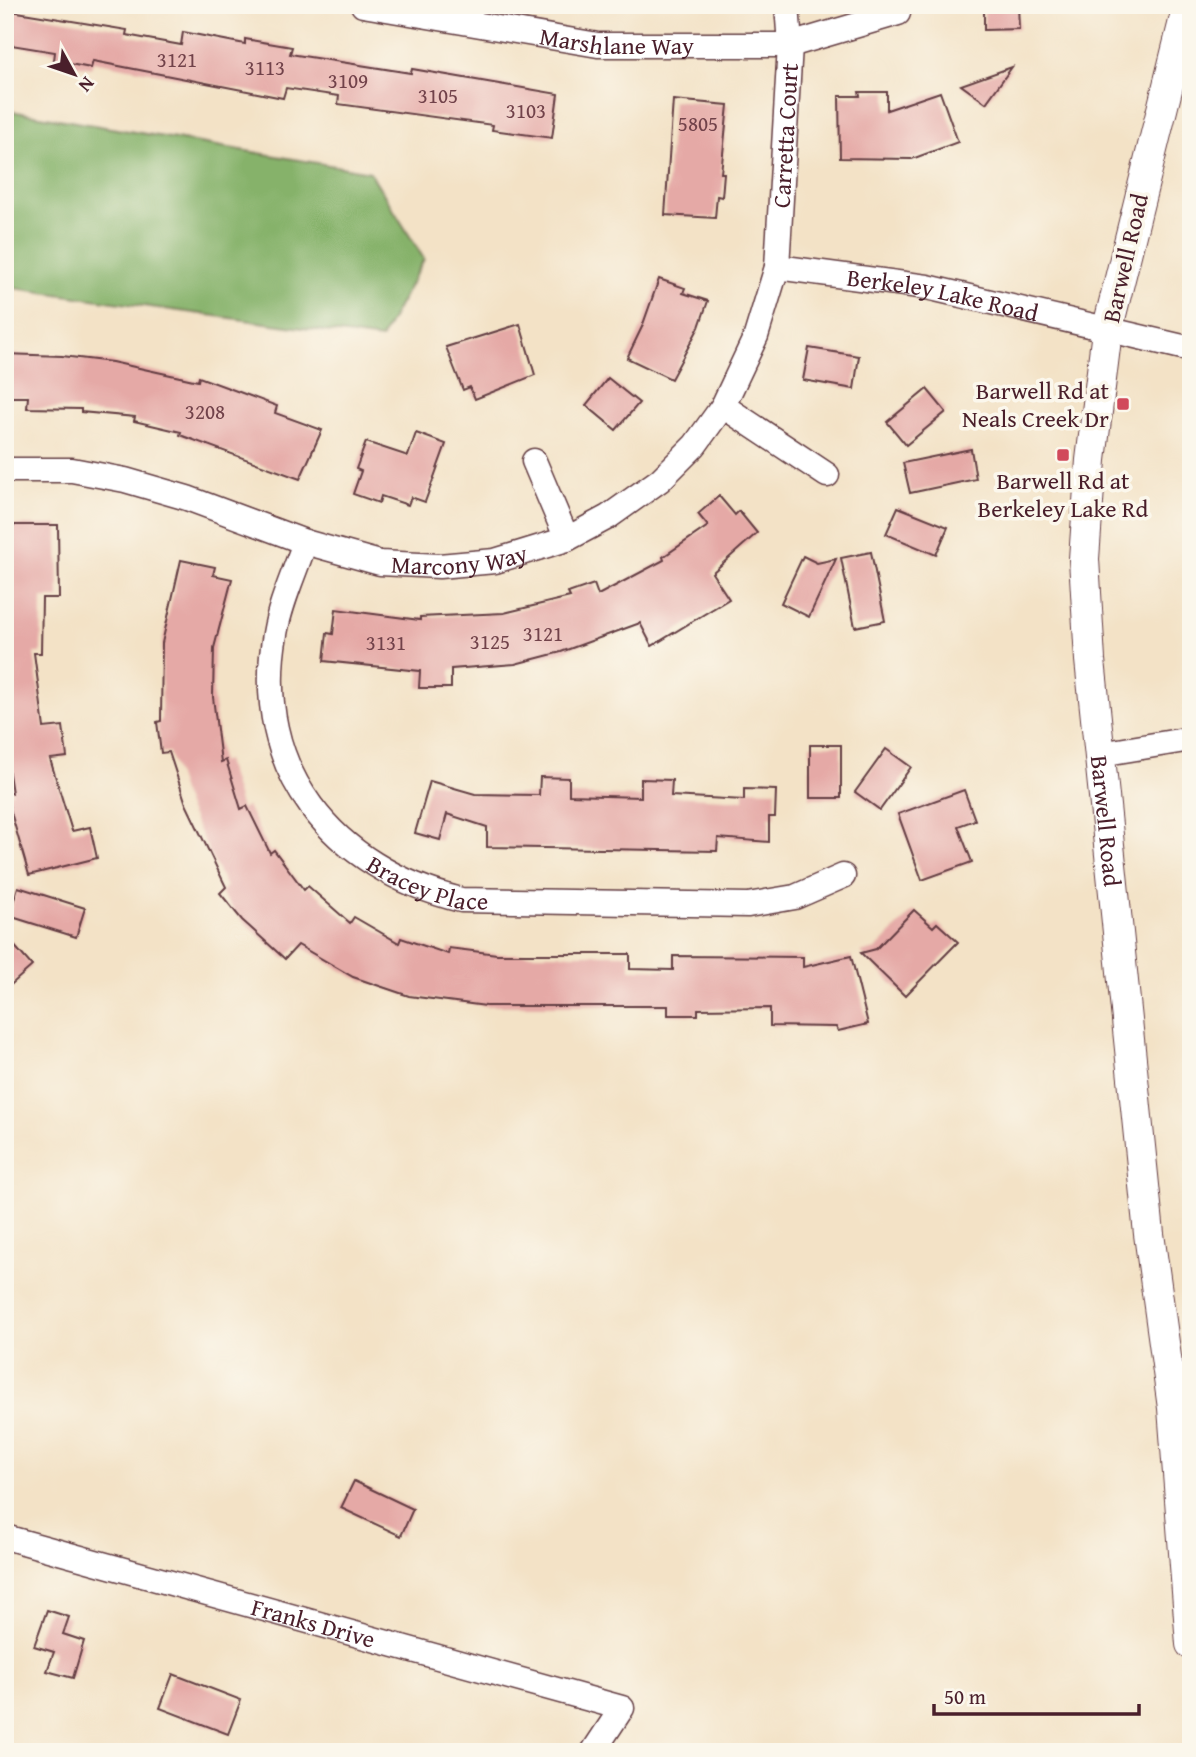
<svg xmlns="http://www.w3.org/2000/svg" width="1196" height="1757" viewBox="0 0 1196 1757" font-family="'Gentium Book Plus',serif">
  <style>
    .forest { fill: #86b26a; stroke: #68684a; stroke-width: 2 }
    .building { fill: #e5a9a6 }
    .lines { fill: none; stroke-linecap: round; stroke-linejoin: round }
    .minor-casing { stroke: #633c42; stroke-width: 27 }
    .tertiary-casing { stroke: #633c42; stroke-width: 32 }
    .minor { stroke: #fff; stroke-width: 24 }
    .tertiary { stroke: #fff; stroke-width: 30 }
    .poi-dot { fill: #d1495b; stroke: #fbf7ec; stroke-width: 2.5 }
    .labels { text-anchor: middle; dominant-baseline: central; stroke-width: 7; stroke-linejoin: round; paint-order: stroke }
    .number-label { font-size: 21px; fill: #71424a }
    .street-label { font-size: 24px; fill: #4a1f2b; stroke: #fbf7ec }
    .poi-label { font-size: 24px; fill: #4a1f2b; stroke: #fbf7ec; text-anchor: end }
  </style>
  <rect width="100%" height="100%" fill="#fbf7ec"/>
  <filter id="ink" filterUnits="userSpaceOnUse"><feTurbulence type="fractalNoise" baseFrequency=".0143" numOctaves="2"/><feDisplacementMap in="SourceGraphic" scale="14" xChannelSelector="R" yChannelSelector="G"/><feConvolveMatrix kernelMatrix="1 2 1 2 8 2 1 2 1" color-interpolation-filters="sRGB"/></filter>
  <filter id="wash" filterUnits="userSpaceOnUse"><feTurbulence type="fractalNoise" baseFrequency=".00686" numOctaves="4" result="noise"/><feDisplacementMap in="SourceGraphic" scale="28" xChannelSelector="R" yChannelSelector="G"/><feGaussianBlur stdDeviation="1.57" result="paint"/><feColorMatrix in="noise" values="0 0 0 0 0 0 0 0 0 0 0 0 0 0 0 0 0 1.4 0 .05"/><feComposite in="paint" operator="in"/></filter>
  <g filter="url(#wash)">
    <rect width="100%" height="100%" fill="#f3e2c6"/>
    <path class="forest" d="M5,110L370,172L424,259L381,339L5,287Z"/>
    <g id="blocks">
      <g class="building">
        <path d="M984,5H1018L1019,29L984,30Z"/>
        <path d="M5,10L127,30L126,35L181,45L183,32L245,44V39L292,47L290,54L411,73L412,69L558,94L552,138L492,130L493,125L338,104L339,96L286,88L283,98L93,61L91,68L54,61L55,52L5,44Z"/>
        <path d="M1012,67L986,103L961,85Z"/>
        <path d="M859,92H887V110L940,92L958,142L912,159L840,158L839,96H860Z"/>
        <path d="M673,100L728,105L721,173H724L722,197L717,196L715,218L665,215Z"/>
        <path d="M659,279L685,288L683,293L708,301L699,327L671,379L627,358L642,327Z"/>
        <path d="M520,324L535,375L475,399L470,387L463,390L446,347Z"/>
        <path d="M809,348L859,356L854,389L803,380Z"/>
        <path d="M5,354L62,356L112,362L198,381L199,377L277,406L275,413L322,430L300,479L180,435L181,432L134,421L135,417L81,412V409L27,408L28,397H5Z"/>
        <path d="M608,378L639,403L616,430L586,405Z"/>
        <path d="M927,389L946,412L906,445L887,422Z"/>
        <path d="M416,433L446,444L425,502L411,497L408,505L381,496L379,503L353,494L361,471L356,469L366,442L408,456Z"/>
        <path d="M971,449L976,479L910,493L903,463Z"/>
        <path d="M719,496L735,515L739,511L757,533L712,573L729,599L652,646L640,623L561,652L515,664L451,669V688H419L420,671L324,661L327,633L333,634L336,609L420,620V617L504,613L570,597L568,593L594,584L598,595L664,560L663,557L708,526L698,514Z"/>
        <path d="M898,507L948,527L936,555L886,534Z"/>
        <path d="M5,525H58L59,598H42L41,653H34L44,728L63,726L67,757L50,759L72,831L90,827L97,858L29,875L6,795L12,793L5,748V689H9L10,646H5Z"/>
        <path d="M871,552L885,621L855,627L841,558Z"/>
        <path d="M803,556L817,563L836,559L809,617L781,603Z"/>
        <path d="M181,560L215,567L213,575L232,579L214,648L213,697L221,762L226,760L241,809L247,806L270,853L274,850L304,890L308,886L350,923L354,917L399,943L401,938L448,954L449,948L497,954H630V969L673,970V956L803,957V967L851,956L868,1024L838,1031L836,1027L770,1026V1008L698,1009V1015H668V1006H486L409,996L353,977L298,945L285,959L242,920L220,893L226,887L186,804L169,752L161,753L157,722L161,721L162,643Z"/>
        <rect x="810" y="745" width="31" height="53"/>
        <path d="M886,749L911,767L880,810L855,792Z"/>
        <path d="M540,777L569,778V795L641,797V779L672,780L671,796L744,800V789L776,790L775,817H769V842L718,838L717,851L487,847V827L447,814L440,840L415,833L430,781L475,794L539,795Z"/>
        <path d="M964,790L975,820L958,826L972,862L922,880L898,814Z"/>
        <path d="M18,887L85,908L76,937L9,916Z"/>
        <path d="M914,910L933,927L937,923L958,942L905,996L861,953L876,949Z"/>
        <path d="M5,935L32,966L5,990Z"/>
        <path d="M354,1481L413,1509L401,1536L341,1508Z"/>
        <path d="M47,1610L69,1617L63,1634L84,1641L73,1678L47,1671L54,1652L34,1646Z"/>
        <path d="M173,1674L241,1700L228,1734L160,1708Z"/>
      </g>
    </g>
  </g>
  <g filter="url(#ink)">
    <use href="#blocks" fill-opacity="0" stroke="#633c42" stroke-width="2"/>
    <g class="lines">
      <g class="minor-casing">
        <g id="minor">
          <path id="s1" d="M363,5L598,45H790L898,13"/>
          <path id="s2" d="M777,267L927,287L1191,349"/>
          <path d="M723,406L827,475"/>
          <path d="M534,461L567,539"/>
          <path id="s3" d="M5,470H72L125,480L187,498L305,542L380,563L439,566L495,561L567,539L608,517L660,480L695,445L723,406L756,336L777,267L790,45L787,5"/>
          <path id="s4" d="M305,542C295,572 280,603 275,634C251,770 333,868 461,900L748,905L795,897L843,876"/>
          <path d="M1100,754L1191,739"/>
          <path id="s5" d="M5,1537L622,1708L593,1752"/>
        </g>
      </g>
      <g class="tertiary-casing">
        <g id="tertiary">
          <path id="s6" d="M1188,5L1107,331L1091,460L1084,559L1090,660L1149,1234L1173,1408L1191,1644"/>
        </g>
      </g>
      <use href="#minor" class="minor"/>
      <use href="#tertiary" class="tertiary"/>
    </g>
  </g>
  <g class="poi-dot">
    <rect x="1116" y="397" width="14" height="14" rx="3.5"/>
    <rect x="1056" y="448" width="14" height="14" rx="3.5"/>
  </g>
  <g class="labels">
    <g class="number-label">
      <text x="177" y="59">3121</text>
      <text x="265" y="67">3113</text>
      <text x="348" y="80">3109</text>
      <text x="438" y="95">3105</text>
      <text x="526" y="110">3103</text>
      <text x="698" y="123">5805</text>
      <text x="205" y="411">3208</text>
      <text x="543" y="633">3121</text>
      <text x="490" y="641">3125</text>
      <text x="386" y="642">3131</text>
    </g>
    <g class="street-label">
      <text stroke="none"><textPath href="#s1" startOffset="257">Marshlane Way</textPath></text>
      <text stroke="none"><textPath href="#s3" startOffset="1069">Carretta Court</textPath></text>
      <text transform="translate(1125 258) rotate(-77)">Barwell Road</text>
      <text stroke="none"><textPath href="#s2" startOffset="168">Berkeley Lake Road</textPath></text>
      <text stroke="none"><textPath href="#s3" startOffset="469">Marcony Way</textPath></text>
      <text stroke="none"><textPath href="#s6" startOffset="828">Barwell Road</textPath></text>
      <text stroke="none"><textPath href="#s4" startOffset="422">Bracey Place</textPath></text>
      <text stroke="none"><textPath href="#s5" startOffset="320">Franks Drive</textPath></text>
    </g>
    <g class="poi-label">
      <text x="1109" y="390">Barwell Rd at<tspan x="1109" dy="28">Neals Creek Dr</tspan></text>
      <text x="1063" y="480" text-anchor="middle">Barwell Rd at<tspan x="1063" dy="28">Berkeley Lake Rd</tspan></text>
    </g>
  </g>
  <rect width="1196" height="1757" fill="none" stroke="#fbf7ec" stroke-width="28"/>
  <g transform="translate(74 74) rotate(130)" stroke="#fbf7ec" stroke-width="5" paint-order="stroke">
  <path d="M0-5L12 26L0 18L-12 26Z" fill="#4a1f2b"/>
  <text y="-10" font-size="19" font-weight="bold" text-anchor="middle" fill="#4a1f2b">N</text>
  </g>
  <path d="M934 1704v10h205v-10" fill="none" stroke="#4a1f2b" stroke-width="3.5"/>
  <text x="944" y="1704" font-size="21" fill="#4a1f2b" stroke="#fbf7ec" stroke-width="5" paint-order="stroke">50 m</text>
</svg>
